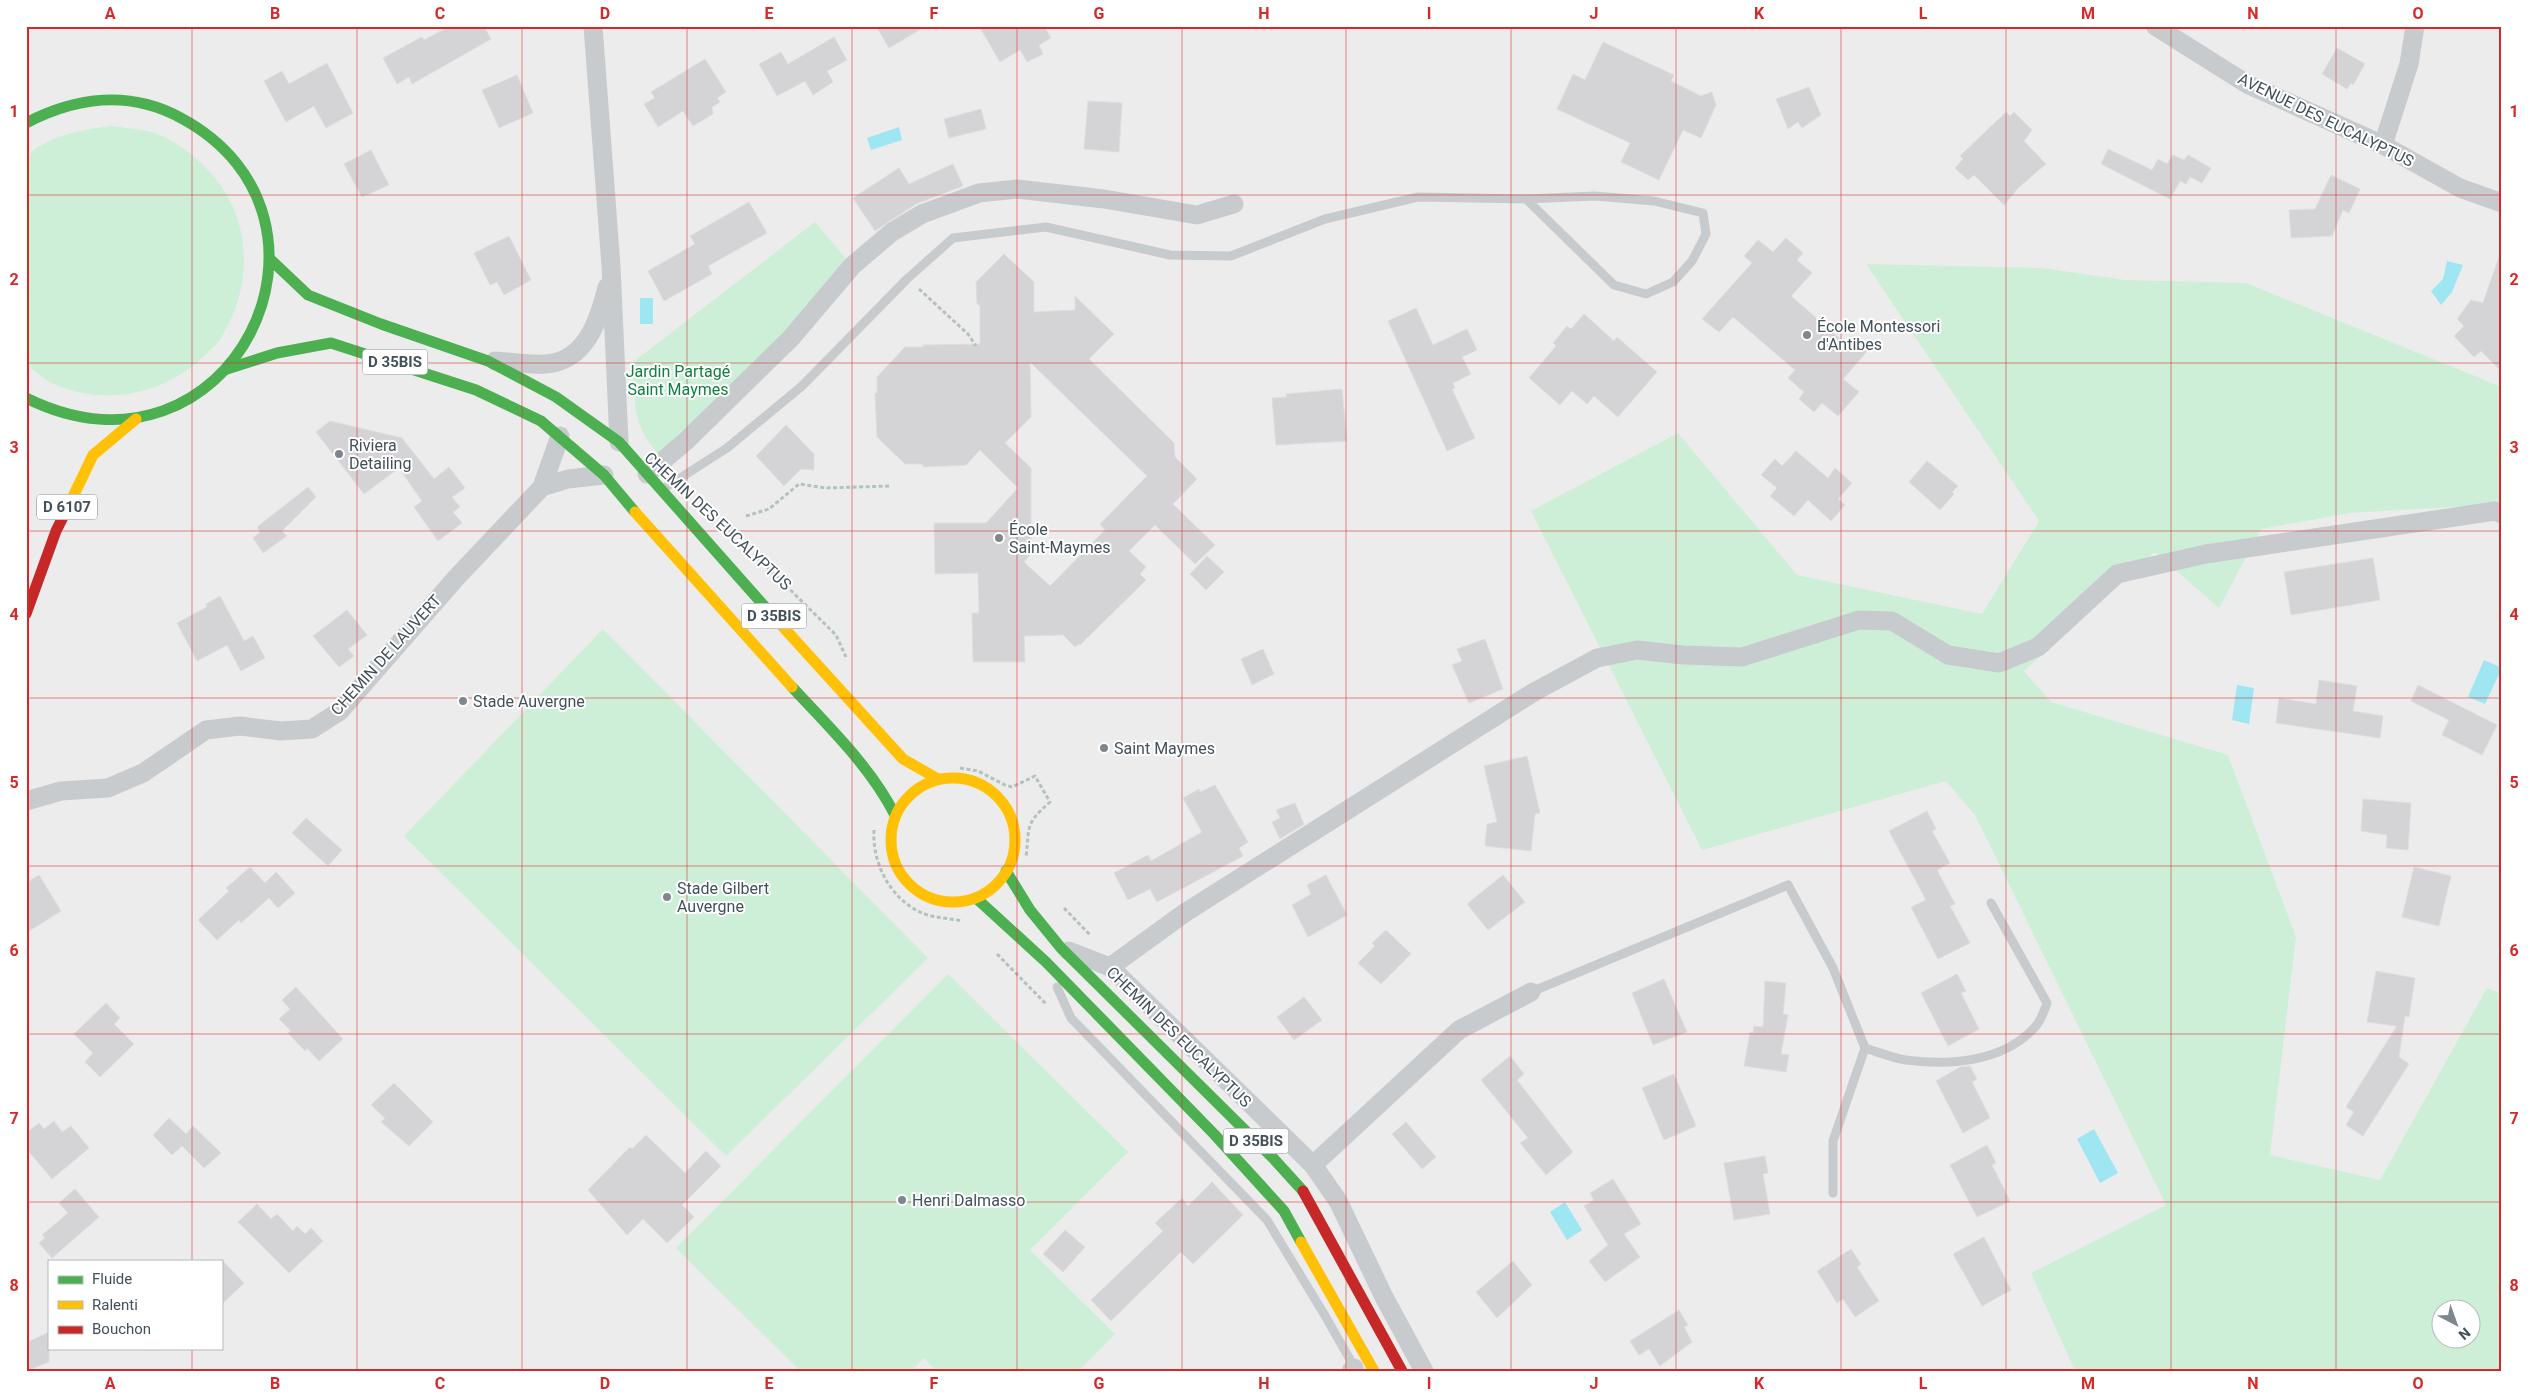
<svg xmlns="http://www.w3.org/2000/svg" width="2528" height="1397" viewBox="0 0 2528 1397" font-family="Roboto,sans-serif">
  <style>
    .green { fill: #cdefd7; fill-rule: evenodd }
    .water { fill: #9ee6f1 }
    .building { fill: #d4d4d7; stroke: #dededf; fill-rule: evenodd }
    .lines { fill: none; stroke-linecap: round; stroke-linejoin: round }
    .path { stroke: #b4c2bc; stroke-width: 3; stroke-dasharray: 4 2.5; stroke-linecap: butt }
    .lane { stroke: #c8cbcd; stroke-width: 9 }
    .street { stroke: #c8cbcd; stroke-width: 19 }
    .fast { stroke: #4caf50; stroke-width: 11 }
    .slow { stroke: #ffc107; stroke-width: 11 }
    .jam { stroke: #c62828; stroke-width: 11 }
    .grid { fill: none; stroke: #d62828; stroke-width: 1; stroke-opacity: 0.55 }
    .poi-dot { fill: #7e878d; stroke: #fff; stroke-width: 2 }
    .labels { text-anchor: middle; dominant-baseline: central; stroke-width: 4; stroke-linejoin: round; paint-order: stroke }
    .shield { fill: #fff; stroke: #7b848c; stroke-width: 1 }
    .shield-label { font-size: 15px; font-weight: bold; fill: #42505a }
    .street-label { font-size: 16px; fill: #42505a; stroke: #fff }
    .poi-label { font-size: 16px; fill: #42505a; stroke: #fff; text-anchor: start }
    .park-label { font-size: 16px; fill: #0e7f3e; stroke: #fff }
    .neatline { fill: none; stroke: #d62828; stroke-width: 2 }
    .grid-label { font-size: 16px; text-anchor: middle; font-weight: bold; fill: #d62828 }
  </style>
  <rect width="100%" height="100%" fill="#edecec"/>
  <g class="green">
    <path d="M111,126C124,128 139,129 152,132C172,139 191,152 205,167C252,213 255,282 222,336C218,344 210,350 204,356C165,394 106,407 54,384C45,380 35,371 26,365V157C48,135 81,130 111,126Z"/>
    <path d="M815,222L848,261L736,384L658,454C631,423 635,401 633,362Z"/>
    <path d="M1866,264L2042,268L2125,280L2246,283L2502,387V504L2350,513L2261,529L2219,608L2155,552L2024,671L2051,702L2228,755L2296,937L2270,1155L2380,1180L2487,988L2502,994V1371H2075L2031,1273L2166,1205L1975,815L1946,781L1702,850L1531,511L1678,433L1797,575L1982,614L2039,521ZM2440,1310H2470V1340H2440Z"/>
    <path d="M603,629L928,958L726,1156L404,836Z"/>
    <path d="M948,974L1128,1152L1030,1250L1115,1334L1079,1371H936L924,1358L911,1371H800L676,1248Z"/>
  </g>
  <g class="water">
    <path d="M899,127L902,140L871,150L867,138Z"/>
    <path d="M2447,261L2463,265L2452,292L2441,305L2431,291L2443,279Z"/>
    <rect x="640" y="298" width="13" height="26"/>
    <path d="M2484,660L2502,668L2485,704L2468,697Z"/>
    <path d="M2237,685L2254,688L2249,724L2232,720Z"/>
    <path d="M2094,1129L2118,1173L2100,1183L2077,1139Z"/>
    <path d="M1565,1202L1582,1230L1567,1240L1550,1212Z"/>
  </g>
  <g class="building">
    <path d="M450,26H484L491,39L412,84L409,77L397,84L383,58L422,37L424,40Z"/>
    <path d="M876,26H926L889,48Z"/>
    <path d="M979,26H1044L1051,38L1039,45L1043,54L1027,62L1020,50L1000,62Z"/>
    <path d="M834,37L847,60L827,71L833,82L813,95L805,81L777,96L759,64L781,52L788,64Z"/>
    <path d="M1603,42L1674,75L1671,81L1701,96L1712,92L1716,105L1701,138L1683,130L1659,180L1621,162L1630,143L1557,109L1573,74L1585,80Z"/>
    <path d="M2337,48L2365,64L2353,85L2351,83L2347,89L2322,74Z"/>
    <path d="M705,59L726,92L717,98L720,102L712,107L713,114L693,126L683,111L658,127L644,104L655,98L651,92Z"/>
    <path d="M327,63L353,113L326,128L314,106L286,122L264,81L282,71L289,84Z"/>
    <path d="M517,75L533,113L499,128L482,90Z"/>
    <path d="M1809,87L1821,115L1802,128L1798,122L1788,129L1776,99Z"/>
    <path d="M1088,101L1122,103L1119,152L1084,149Z"/>
    <path d="M981,109L986,129L949,138L944,119Z"/>
    <path d="M2006,112L2010,116L2014,112L2032,130L2024,141L2046,164L2018,188L2004,205L1974,175L1968,180L1955,168L1963,159L1960,156Z"/>
    <path d="M2108,149L2152,170L2158,159L2167,164L2173,155L2184,160L2188,155L2211,168L2202,183L2190,177L2186,184L2180,181L2170,199L2101,164Z"/>
    <path d="M371,150L389,185L362,197L344,164Z"/>
    <path d="M953,164L963,186L916,204L875,231L853,198L899,168L909,184Z"/>
    <path d="M2331,175L2360,189L2349,213L2343,210L2332,236L2291,238L2289,210L2315,209Z"/>
    <path d="M749,202L767,233L708,266L712,274L664,301L648,271L695,244L690,236Z"/>
    <path d="M509,236L531,280L504,295L497,282L490,285L474,253Z"/>
    <path d="M1786,238L1803,253L1797,260L1812,273L1791,296L1846,344L1853,336L1868,350L1843,379L1859,392L1838,416L1822,403L1814,412L1799,399L1804,392L1788,378L1795,370L1733,317L1719,332L1702,319L1752,263L1744,256L1758,240L1773,252Z"/>
    <path d="M1004,254L1034,282V312L1075,310V296L1114,334L1089,359L1174,443L1175,457L1197,479L1173,504L1215,545L1195,564L1155,525L1129,551L1146,567L1140,574L1146,580L1080,645L1079,644L1075,647L1063,635L1024,636L1025,662H973L972,613H979L978,573L935,574L934,523H986L1018,488L980,450L966,465L923,467V464H905L877,437L875,393H877V377L905,347H923V345L980,344V306L977,304L976,282ZM1030,362L1147,476L1100,524L1105,530L1050,586L1024,562L1031,554V468L1005,443L1031,417Z"/>
    <path d="M2499,257L2502,258V372L2481,351L2474,357L2454,336L2464,326L2457,319L2471,300L2483,303Z"/>
    <path d="M1416,308L1433,345L1467,329L1477,350L1462,357L1471,374L1453,383L1455,388L1452,389L1475,438L1447,451L1388,321Z"/>
    <path d="M1584,314L1614,341L1617,337L1657,372L1618,417L1594,396L1587,404L1572,391L1560,405L1529,378L1556,346L1553,343L1567,326L1571,329Z"/>
    <path d="M1342,389L1347,441L1276,445L1272,398L1287,397L1286,394Z"/>
    <path d="M330,421L402,438L434,479L449,467L465,488L452,497L460,507L453,512L462,523L438,541L414,507L422,501L399,468L364,494L316,432Z"/>
    <path d="M786,425L814,454V470L801,469L784,486L756,456Z"/>
    <path d="M1796,451L1828,478L1835,468L1852,483L1838,499L1845,505L1831,521L1808,500L1794,516L1770,496L1777,488L1761,475L1775,459L1782,466Z"/>
    <path d="M1927,461L1958,486L1952,492L1954,494L1940,510L1909,482Z"/>
    <path d="M308,487L316,497L282,531L287,536L263,553L253,538L260,532L257,527Z"/>
    <path d="M1207,556L1224,572L1206,590L1190,574Z"/>
    <path d="M2373,558L2380,600L2291,615L2284,572Z"/>
    <path d="M220,596L244,641L253,636L265,658L241,671L227,645L197,661L177,623L207,607L206,604Z"/>
    <path d="M347,610L367,635L348,649L354,656L339,667L313,636Z"/>
    <path d="M1485,639L1503,689L1469,703L1452,665L1462,661L1457,649Z"/>
    <path d="M1263,649L1274,674L1252,685L1241,659Z"/>
    <path d="M2319,680L2357,686L2353,711L2383,716L2380,738L2276,723L2279,698L2316,704Z"/>
    <path d="M2418,685L2497,725L2482,755L2442,735L2449,720L2411,701Z"/>
    <path d="M1527,756L1540,813L1535,814L1531,851L1485,846L1487,824L1497,822L1484,766Z"/>
    <path d="M1215,785L1248,842L1239,848L1243,856L1157,902L1150,889L1128,900L1114,873L1148,855L1151,861L1202,832L1183,798L1199,789L1200,792Z"/>
    <path d="M2363,799L2411,803L2408,850L2386,848L2387,835L2361,831Z"/>
    <path d="M1295,803L1304,824L1280,839L1272,822L1280,818L1276,810Z"/>
    <path d="M1927,811L1936,829L1932,831L1950,863L1937,870L1955,904L1950,906L1970,943L1938,959L1911,907L1926,900L1889,831Z"/>
    <path d="M306,818L342,850L328,866L292,833Z"/>
    <path d="M250,867L265,883L276,872L295,893L278,908L269,898L241,923L239,920L217,940L198,920L229,891L226,888Z"/>
    <path d="M2414,867L2451,876L2439,926L2402,917Z"/>
    <path d="M39,875L61,911L26,933V883Z"/>
    <path d="M1326,875L1347,915L1308,937L1292,905L1311,894L1307,885Z"/>
    <path d="M1503,875L1525,902L1488,930L1467,904Z"/>
    <path d="M1386,930L1411,954L1381,984L1358,963L1375,946L1372,943Z"/>
    <path d="M2376,971L2415,978L2409,1017L2405,1016L2399,1057L2409,1064L2363,1136L2346,1125L2354,1112L2346,1107L2397,1026L2367,1022Z"/>
    <path d="M1957,974L1966,991L1961,993L1979,1029L1948,1046L1921,993Z"/>
    <path d="M1664,979L1687,1032L1653,1045L1632,993Z"/>
    <path d="M1765,981L1786,983L1783,1014L1788,1015L1781,1054L1789,1055L1786,1072L1744,1066L1750,1032L1753,1033L1754,1026L1763,1027Z"/>
    <path d="M296,987L343,1039L319,1061L307,1048L305,1051L288,1033L291,1031L279,1019L290,1009L282,1000Z"/>
    <path d="M1304,997L1322,1020L1294,1040L1277,1017Z"/>
    <path d="M106,1003L120,1018L114,1024L134,1044L100,1077L85,1062L93,1053L74,1034Z"/>
    <path d="M1510,1056L1524,1074L1517,1080L1573,1152L1546,1175L1520,1143L1528,1138L1481,1080Z"/>
    <path d="M1970,1066L1977,1079L1972,1082L1990,1118L1963,1133L1936,1081L1960,1067Z"/>
    <path d="M1674,1074L1696,1126L1664,1140L1642,1088Z"/>
    <path d="M394,1083L433,1122L409,1146L381,1122L385,1118L371,1105Z"/>
    <path d="M169,1118L186,1134L193,1126L221,1153L204,1168L182,1146L172,1155L153,1135Z"/>
    <path d="M54,1121L62,1132L71,1126L89,1148L52,1179L26,1148V1133L39,1123L44,1129Z"/>
    <path d="M1406,1122L1436,1157L1422,1169L1392,1134Z"/>
    <path d="M646,1135L685,1173L706,1151L721,1166L682,1205L694,1217L667,1243L643,1219L627,1235L588,1190L630,1147L632,1149Z"/>
    <path d="M1987,1145L1996,1163L1992,1165L2010,1201L1977,1217L1950,1165Z"/>
    <path d="M1765,1156L1768,1173L1763,1174L1770,1214L1734,1220L1724,1163Z"/>
    <path d="M1613,1179L1641,1224L1624,1234L1640,1257L1605,1282L1589,1261L1608,1245L1584,1206L1594,1200L1590,1193Z"/>
    <path d="M1212,1182L1243,1215L1193,1264L1181,1252L1111,1321L1091,1300L1163,1231L1155,1223L1182,1198L1188,1206Z"/>
    <path d="M75,1189L99,1217L52,1258L39,1243L45,1238L42,1235L68,1213L59,1203Z"/>
    <path d="M257,1204L271,1219L277,1214L293,1231L297,1226L305,1234L311,1228L323,1241L289,1273L238,1222Z"/>
    <path d="M1065,1230L1085,1247L1063,1272L1043,1254Z"/>
    <path d="M1984,1237L2011,1290L1982,1306L1953,1254Z"/>
    <path d="M1851,1249L1861,1264L1857,1267L1879,1301L1855,1317L1843,1299L1837,1303L1817,1271Z"/>
    <path d="M221,1259L244,1283L221,1305Z"/>
    <path d="M1513,1261L1532,1285L1497,1318L1476,1292Z"/>
    <path d="M1679,1310L1688,1325L1684,1327L1692,1342L1660,1366L1649,1349L1639,1355L1630,1341Z"/>
    <path d="M49,1332V1362L26,1371V1343Z"/>
  </g>
  <g class="lines">
    <g class="path">
      <path d="M919,289L968,334L976,346"/>
      <path d="M746,516L769,509L799,484L826,488L890,486"/>
      <path d="M758,558L836,635L846,657"/>
      <path d="M960,768L978,771L1005,785L1012,787L1035,776L1050,802C1024,825 1030,826 1026,857"/>
      <path d="M874,830C872,863 890,898 920,912C932,918 949,918 962,921"/>
      <path d="M1064,908L1091,936"/>
      <path d="M997,954L1047,1005"/>
    </g>
    <g class="lane">
      <path d="M663,489L727,448L802,386L907,279L953,238L1046,227L1170,255L1231,256L1325,219L1418,197L1526,199L1614,285L1646,294L1673,282L1692,261L1706,234L1703,213L1654,201L1595,196L1526,199"/>
      <path d="M1057,987L1071,1018L1267,1220L1324,1314L1356,1370"/>
      <path d="M1531,992L1788,885L1833,968L1865,1048L1833,1141V1193"/>
      <path d="M1865,1048C1878,1052 1892,1058 1906,1060C1949,1066 2004,1062 2035,1027C2041,1021 2044,1011 2047,1003L1991,903"/>
    </g>
    <g class="street">
      <path d="M593,26L611,266L619,442"/>
      <path d="M2155,26L2247,84L2383,145L2460,188L2502,203"/>
      <path d="M2383,145L2409,64L2415,26"/>
      <path d="M495,361C512,362 530,365 546,364C586,361 599,320 607,287"/>
      <path d="M647,474L686,441L791,338L852,266L892,232L922,214L979,193L1017,189L1104,199L1197,215L1234,204"/>
      <path d="M542,487L568,479L604,475"/>
      <path d="M26,801L61,791L108,788L143,773L206,730L240,726L281,731L312,729L340,711L456,578L542,487L560,436"/>
      <path d="M1069,951L1110,967L1313,1165L1338,1201L1384,1297L1424,1371"/>
      <path d="M1110,967L1186,912L1534,692L1597,658L1637,650L1683,655L1742,657L1859,620L1892,621L1948,655L1999,663L2038,647L2117,574L2206,554L2495,511L2502,514"/>
      <path d="M1313,1165L1459,1030L1531,992"/>
      <path d="M1351,1371L1354,1368"/>
    </g>
    <g class="fast">
      <path d="M26,123C76,97 130,90 181,118C367,218 231,499 26,398"/>
      <path d="M270,259L308,295L381,324L488,361L556,397L619,442L774,617"/>
      <path d="M227,369L277,353L331,343L476,390L541,421L604,475L635,512"/>
      <path d="M792,687C829,727 870,766 895,815"/>
      <path d="M1006,871L1030,910L1061,948L1273,1158L1303,1191"/>
      <path d="M976,898L1046,962L1214,1134L1284,1211L1301,1242"/>
    </g>
    <g class="slow">
      <path d="M69,505L93,455L136,419"/>
      <path d="M635,512L792,687"/>
      <path d="M774,617L903,759L938,779"/>
      <circle cx="953" cy="840" r="62"/>
      <path d="M1301,1242L1374,1371"/>
    </g>
    <g class="jam">
      <path d="M26,614L56,531L69,505"/>
      <path d="M1303,1191L1402,1371"/>
    </g>
  </g>
  <path class="grid" d="M192,26V1261M357,26V1371M522,26V1371M687,26V1371M852,26V1371M1017,26V1371M1182,26V1371M1346,26V1371M1511,26V1371M1676,26V1371M1841,26V1371M2006,26V1371M2171,26V1371M2336,26V1371M26,195H2502M26,363H2502M26,531H2502M26,698H2502M26,866H2502M26,1034H2502M26,1202H2502M192,1348V1371"/>
  <g class="poi-dot">
    <circle cx="1807" cy="335" r="5"/>
    <circle cx="339" cy="454" r="5"/>
    <circle cx="999" cy="538" r="5"/>
    <circle cx="463" cy="701" r="5"/>
    <circle cx="1104" cy="748" r="5"/>
    <circle cx="667" cy="897" r="5"/>
    <circle cx="902" cy="1200" r="5"/>
  </g>
  <g class="labels">
    <g class="shield">
      <rect x="362.5" y="349.5" width="65" height="25" rx="4"/>
      <rect x="37" y="494.5" width="60" height="25" rx="4"/>
      <rect x="741.5" y="603.5" width="65" height="25" rx="4"/>
      <rect x="1223.5" y="1128.5" width="65" height="25" rx="4"/>
    </g>
    <g class="shield-label">
      <text x="395" y="362">D 35BIS</text>
      <text x="67" y="507">D 6107</text>
      <text x="774" y="616">D 35BIS</text>
      <text x="1256" y="1141">D 35BIS</text>
    </g>
    <g class="street-label">
      <text transform="translate(2326 120) rotate(26)">AVENUE DES EUCALYPTUS</text>
      <text transform="translate(718 521) rotate(43)">CHEMIN DES EUCALYPTUS</text>
      <text transform="translate(386 655) rotate(-48)">CHEMIN DE LAUVERT</text>
      <text transform="translate(1179 1037) rotate(44)">CHEMIN DES EUCALYPTUS</text>
    </g>
    <g class="poi-label">
      <text x="1817" y="326">École Montessori<tspan x="1817" dy="18">d'Antibes</tspan></text>
      <text x="349" y="445">Riviera<tspan x="349" dy="18">Detailing</tspan></text>
      <text x="1009" y="529">École<tspan x="1009" dy="18">Saint-Maymes</tspan></text>
      <text x="473" y="701">Stade Auvergne</text>
      <text x="1114" y="748">Saint Maymes</text>
      <text x="677" y="888">Stade Gilbert<tspan x="677" dy="18">Auvergne</tspan></text>
      <text x="912" y="1200">Henri Dalmasso</text>
    </g>
    <g class="park-label">
      <text x="678" y="371">Jardin Partagé<tspan x="678" dy="18">Saint Maymes</tspan></text>
    </g>
  </g>
  <rect width="2528" height="1397" fill="none" stroke="#ffffff" stroke-width="55"/>
  <rect x="48" y="1260" width="175" height="90" fill="#ffffff" stroke="#b3b9bd"/>
  <rect x="58" y="1276" width="25" height="8" fill="#4caf50" stroke="#b3b9bd"/>
  <text x="92" y="1284" font-size="15" fill="#42505a">Fluide</text>
  <rect x="58" y="1301" width="25" height="8" fill="#ffc107" stroke="#b3b9bd"/>
  <text x="92" y="1310" font-size="15" fill="#42505a">Ralenti</text>
  <rect x="58" y="1326" width="25" height="8" fill="#c62828" stroke="#b3b9bd"/>
  <text x="92" y="1334" font-size="15" fill="#42505a">Bouchon</text>
  <g transform="translate(2456 1324) rotate(139)"><circle r="24" fill="#ffffff" stroke="#b3b9bd"/>
  <path d="M0-4L9 19L0 12L-9 19Z" fill="#7e878d"/>
  <text y="-8" font-size="14" font-weight="bold" text-anchor="middle" fill="#42505a">N</text>
  </g>
  <rect x="28" y="28" width="2472" height="1342" class="neatline"/>
  <g class="grid-label">
    <text x="110" y="19">A</text>
    <text x="275" y="19">B</text>
    <text x="440" y="19">C</text>
    <text x="605" y="19">D</text>
    <text x="769" y="19">E</text>
    <text x="934" y="19">F</text>
    <text x="1099" y="19">G</text>
    <text x="1264" y="19">H</text>
    <text x="1429" y="19">I</text>
    <text x="1594" y="19">J</text>
    <text x="1759" y="19">K</text>
    <text x="1923" y="19">L</text>
    <text x="2088" y="19">M</text>
    <text x="2253" y="19">N</text>
    <text x="2418" y="19">O</text>
    <text x="14" y="117">1</text>
    <text x="2514" y="117">1</text>
    <text x="14" y="285">2</text>
    <text x="2514" y="285">2</text>
    <text x="14" y="453">3</text>
    <text x="2514" y="453">3</text>
    <text x="14" y="620">4</text>
    <text x="2514" y="620">4</text>
    <text x="14" y="788">5</text>
    <text x="2514" y="788">5</text>
    <text x="14" y="956">6</text>
    <text x="2514" y="956">6</text>
    <text x="14" y="1124">7</text>
    <text x="2514" y="1124">7</text>
    <text x="14" y="1291">8</text>
    <text x="2514" y="1291">8</text>
    <text x="110" y="1389">A</text>
    <text x="275" y="1389">B</text>
    <text x="440" y="1389">C</text>
    <text x="605" y="1389">D</text>
    <text x="769" y="1389">E</text>
    <text x="934" y="1389">F</text>
    <text x="1099" y="1389">G</text>
    <text x="1264" y="1389">H</text>
    <text x="1429" y="1389">I</text>
    <text x="1594" y="1389">J</text>
    <text x="1759" y="1389">K</text>
    <text x="1923" y="1389">L</text>
    <text x="2088" y="1389">M</text>
    <text x="2253" y="1389">N</text>
    <text x="2418" y="1389">O</text>
  </g>
</svg>
